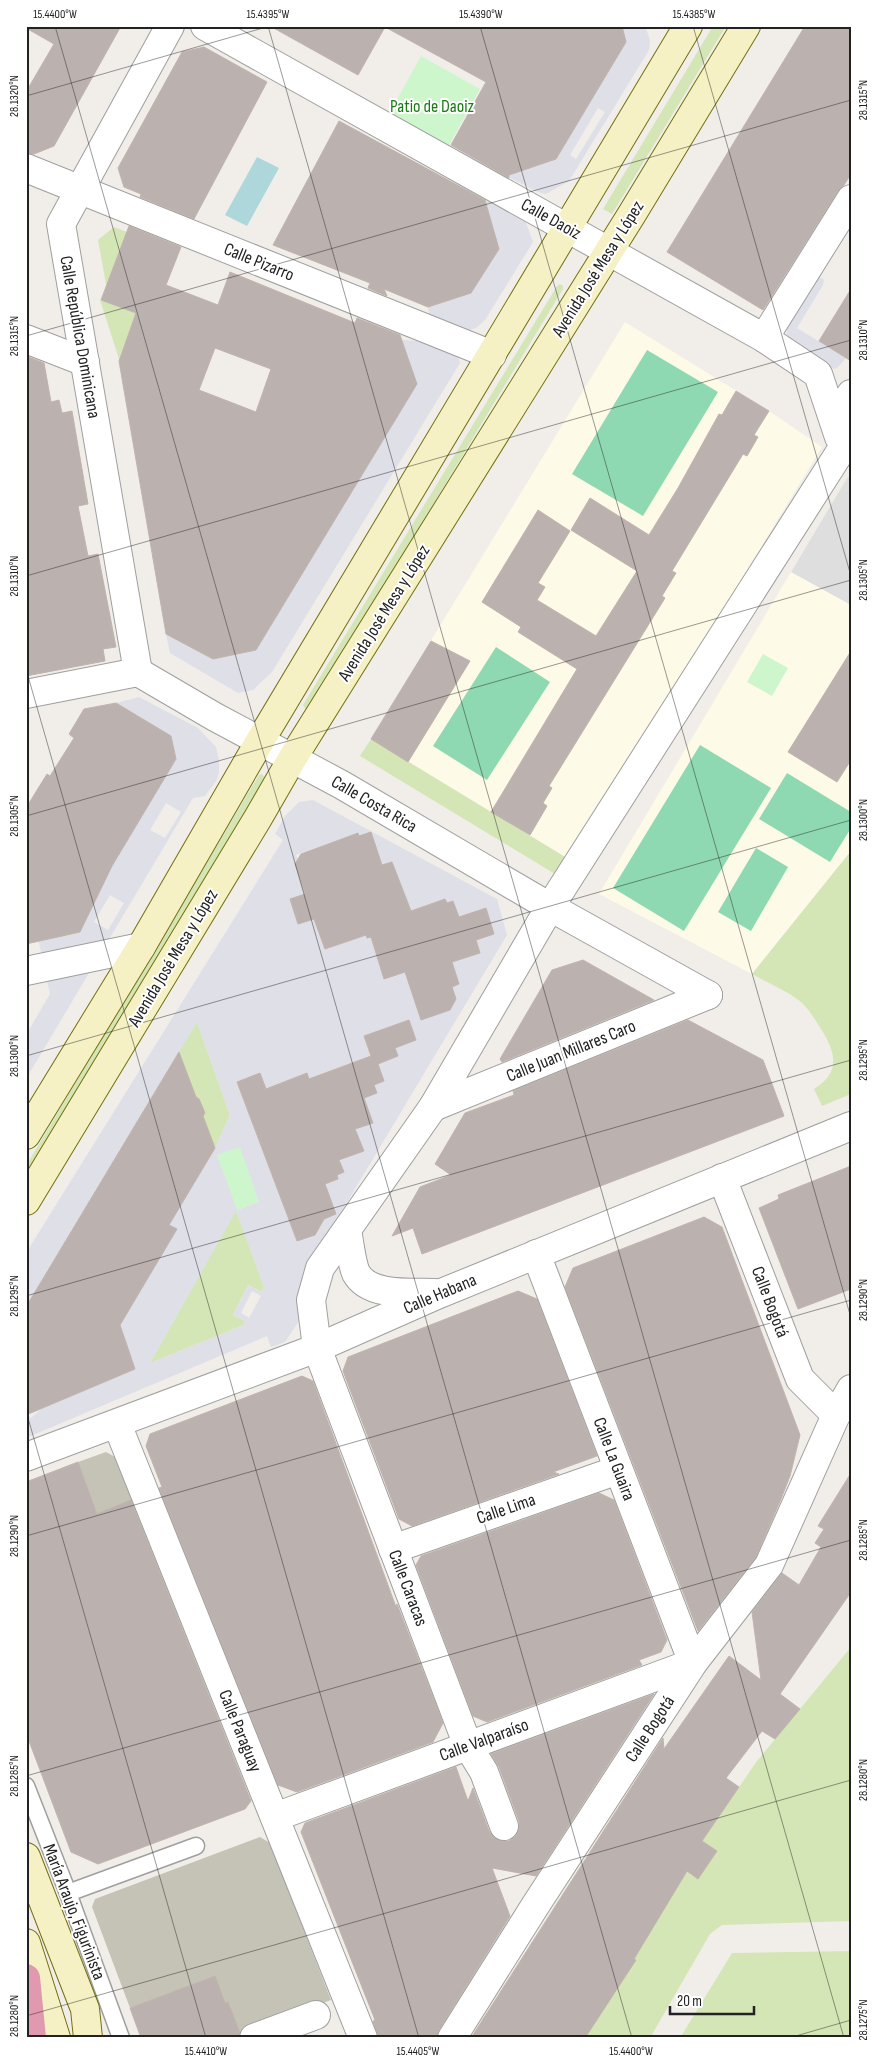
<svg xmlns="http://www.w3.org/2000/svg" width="877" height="2064" viewBox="0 0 877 2064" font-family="'Sofia Sans Condensed',sans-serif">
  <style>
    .education { fill: #fdfae7 }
    .construction { fill: #c5c3b6 }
    .grass { fill: #d4e6b5 }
    .park { fill: #cef6cc }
    .pitch { fill: #8fd9b2 }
    .parking { fill: #dedede }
    .plaza { fill: #dedfe7; fill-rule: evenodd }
    .water { fill: #aed7db }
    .building { fill: #bbb2af; stroke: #c2b3ad; fill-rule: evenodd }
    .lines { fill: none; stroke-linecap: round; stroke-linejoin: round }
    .lane-casing { stroke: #9f9f9f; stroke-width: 19 }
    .street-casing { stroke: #9f9f9f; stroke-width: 30 }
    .secondary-casing { stroke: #73700f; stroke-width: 30 }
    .highway-casing { stroke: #ce3880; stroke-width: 30 }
    .lane { stroke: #fff; stroke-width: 16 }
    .street { stroke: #fff; stroke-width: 28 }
    .secondary { stroke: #f5f1c4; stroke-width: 28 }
    .highway { stroke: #e199b0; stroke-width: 28 }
    .ticks { fill: none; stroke: #222; stroke-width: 1; stroke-opacity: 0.45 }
    .labels { text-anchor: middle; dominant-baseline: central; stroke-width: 4; stroke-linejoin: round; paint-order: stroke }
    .park-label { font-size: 18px; fill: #1b7a16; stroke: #fff }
    .street-label { font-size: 18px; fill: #222; stroke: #fff }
    .neatline { fill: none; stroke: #222; stroke-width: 2 }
    .ticks-label { font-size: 12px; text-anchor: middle; fill: #222 }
  </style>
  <rect width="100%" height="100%" fill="#f1eeea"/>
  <g class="education">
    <path d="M625,322L769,411L822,447L570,860L371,739Z"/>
    <path d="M851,475V851L752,974L599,894L847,478Z"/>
  </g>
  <g class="construction">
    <path d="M106,1452L117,1458L134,1499L97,1514L78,1462Z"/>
    <path d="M260,1837L270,1843L331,2000L240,2033L228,2002L216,2007L215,1976L130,2008L92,1907L95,1899Z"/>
  </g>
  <g class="grass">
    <path d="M713,26H726L612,214L603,209Z"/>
    <path d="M114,227L127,232L109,285L106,284L98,240Z"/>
    <path d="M560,284L563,286V289L310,708L306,710L303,705L557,286Z"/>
    <path d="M100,300L136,313L119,359Z"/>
    <path d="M371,739L570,860L560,877L360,756Z"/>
    <path d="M262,774L265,778L26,1178V1166L259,775Z"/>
    <path d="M851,851V1094L822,1106L814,1089C841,1072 836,1053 821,1029C816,1021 810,1011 803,1004C791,992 767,983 752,974Z"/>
    <path d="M197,1022L230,1115L215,1148L179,1051Z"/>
    <path d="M236,1210L264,1287L262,1292L248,1285L233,1315L245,1321L244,1325L150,1363Z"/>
    <path d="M851,1647V1921L722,1925L710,1934L650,2038H541L636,1960L634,1958L684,1869L698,1879L717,1851L702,1841L757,1761Z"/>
    <path d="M851,1951V2038H680L732,1953Z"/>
  </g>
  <g class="park">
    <path d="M421,56L480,89L443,156L384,123Z"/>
    <path d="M763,654L788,668L772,696L747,682Z"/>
    <path d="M241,1146L259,1202L236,1210L217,1155Z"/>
  </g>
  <g class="pitch">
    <path d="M647,350L718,392L643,516L572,474Z"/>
    <path d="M496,647L550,682L487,780L433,746Z"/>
    <path d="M700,745L771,788L684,931L613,888Z"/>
    <path d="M787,773L851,812V828L830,862L759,819Z"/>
    <path d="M756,848L788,867L751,931L718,912Z"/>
  </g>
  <path class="parking" d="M851,475V605L791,572L847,478Z"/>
  <g class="plaza">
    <path d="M622,26H645L650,40L649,50L569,181L546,194L538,192L510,178V160L527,169L556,159L626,42ZM598,108L605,112L576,159L570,155Z"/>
    <path d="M495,197L525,220L533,242L485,320L476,328L466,331L430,319L428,307L471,293L499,249L486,202Z"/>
    <path d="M818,276L824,280L823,285L797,328L846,358L837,368L834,369L787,339V327Z"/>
    <path d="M427,336L458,356L460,363L272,672L253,690L238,693L170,653L166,634L213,659L256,650L417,384L402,340L419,341Z"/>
    <path d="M139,697L198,728L216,747L219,760V773L216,781L205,796L193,798L26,1079V1035L50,994L38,938L62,936L80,932L112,866L176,759L171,736L116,703ZM166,803L181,812L165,838L150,830ZM110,895L124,903L108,930L94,922Z"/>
    <path d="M313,800L497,899L507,935L313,1259L303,1315L285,1342L271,1347L267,1336L26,1438V1415L31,1418L41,1409L80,1392L169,1225L215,1148L230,1115L197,1022L26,1307V1253L283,840L275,834L285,816L299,802ZM371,832L382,865L415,933L421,907L445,899L447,903L453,901L459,918L486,908L476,940L480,953L452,962V987L456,999L450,1010L424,1017L408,971L378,934L367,938L365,932L353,936L354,939L326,949L314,919L290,900L305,894L295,864L298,859L296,855L357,833L359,836ZM409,1020L416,1040L395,1048L398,1056L378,1064L384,1081L374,1085L377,1093L360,1099L347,1065L371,1056L364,1036ZM260,1073L270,1101L307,1074L310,1081L349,1106L365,1100L373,1123L357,1128L352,1112L353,1123L364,1151L339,1161L337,1175L338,1179L321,1186L329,1194L336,1214L314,1222L297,1241L237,1082ZM240,1147L259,1202L237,1210L217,1155ZM236,1211L264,1287L262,1292L248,1285L233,1315L245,1321L244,1325L150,1363ZM252,1291L261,1296L249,1318L241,1313ZM129,1352L135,1369L91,1387Z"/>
  </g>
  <path class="water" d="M257,157L279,168L247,226L225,215Z"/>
  <g class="building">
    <path d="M26,26H121L54,146L34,154L26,153V92L54,44L26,28Z"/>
    <path d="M270,26H622L626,42L556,159L509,175V178L451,145L486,82L385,27L358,75Z"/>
    <path d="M805,26H851V174L844,185L838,191L763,310L667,252Z"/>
    <path d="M204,47L267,82L194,219L140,197L141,194L124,187L118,168L182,52Z"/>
    <path d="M339,121L485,200L499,249L471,293L428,307L384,289L387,296L368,288L370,283L273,245Z"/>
    <path d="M129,226L181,247L166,285L218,305L230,272L355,323L357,318L400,335L417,384L256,650L213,659L166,634L119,361L136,313L101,300ZM215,348L271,369L256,412L199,390Z"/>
    <path d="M851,289V361L819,341Z"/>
    <path d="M26,356L44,363L51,402L59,400L62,413L72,411L88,504L78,506L88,556L98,554L116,647L103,649L105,661L26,676Z"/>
    <path d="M736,391L769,411L754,435L758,437L747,456L743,454L672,571L676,573L662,596L665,598L549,786L552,788L543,803L547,806L530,835L491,812L577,669L518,632L521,627L482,602L538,510L570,531L538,583L545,587L537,600L596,636L637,571L571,530L590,498L649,535L678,488L719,414L722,415Z"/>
    <path d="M431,641L470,661L408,762L371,739Z"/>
    <path d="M851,651V760L837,782L788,752Z"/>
    <path d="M116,703L171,736L176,759L112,866L80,932L26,944V808L47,774L50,776L74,738L69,734L84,709Z"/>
    <path d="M371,832L382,865L392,862L411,911L445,899L447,903L453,901L459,917L486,908L494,934L476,940L480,953L452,962L459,984L452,987L456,999L450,1010L421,1020L405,972L384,979L371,937L367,938L366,935L325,949L314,919L298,924L290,899L305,894L295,864L301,854L358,833L359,836Z"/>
    <path d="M583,960L654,1000L502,1062L500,1059L552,970Z"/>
    <path d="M409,1020L416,1040L395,1048L398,1056L378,1064L384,1081L374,1085L377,1093L364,1098L373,1123L355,1129L364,1151L339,1160L344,1172L337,1175L338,1179L325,1184L336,1214L324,1219L315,1235L297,1241L237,1082L260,1073L266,1089L307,1073L309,1079L371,1056L364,1036Z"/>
    <path d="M688,1020L763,1060L784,1116L422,1254L413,1228L392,1236L420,1187L451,1175L435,1164L465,1113L514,1095L513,1091Z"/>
    <path d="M179,1052L196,1097L199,1099L205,1113L203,1116L215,1148L169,1225L177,1229L120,1325L135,1369L26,1415V1307Z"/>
    <path d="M851,1166V1289L798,1309L759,1208L779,1199L778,1195Z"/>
    <path d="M704,1217L722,1227L800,1435L790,1476L781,1499L756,1557L698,1631L565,1287L573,1268Z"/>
    <path d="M518,1291L537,1299L597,1456L553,1472L559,1474L412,1526L399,1519L343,1371L348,1357Z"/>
    <path d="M302,1376L313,1381L396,1607L397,1604L443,1723L433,1742L297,1792L278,1785L159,1488L162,1487L146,1446L150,1434Z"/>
    <path d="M78,1462L97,1514L131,1500L251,1801L245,1809L98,1864L71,1852L26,1733V1482Z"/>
    <path d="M851,1473V1592L780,1694L800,1709L775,1739L762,1731L726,1778L739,1787L702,1841L717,1851L698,1879L687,1871L634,1959L636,1960L585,2038H471L663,1738L664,1749L729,1656L761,1680L752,1612L782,1573L799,1585L821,1547L815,1543L824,1529L818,1526Z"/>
    <path d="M599,1493L614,1500L667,1640L661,1652L639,1660L642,1665L487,1722L473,1716L416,1565L421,1556Z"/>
    <path d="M654,1694L536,1876L492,1868L510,1916L439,2030L436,2038H378L373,2021L375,2020L301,1832L305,1823L456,1767L468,1801L473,1788L489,1831L494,1838L501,1841H509L516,1836L519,1829V1821L499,1767L491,1754Z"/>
    <path d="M215,1976L225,2003L228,2002L240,2033L239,2038H141L130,2008Z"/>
  </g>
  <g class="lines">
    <g class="lane-casing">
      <g id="lane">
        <path d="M26,1786L68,1893L121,2038"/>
        <path d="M68,1893L196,1846"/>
      </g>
    </g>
    <g class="street-casing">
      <g id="street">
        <path d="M205,26L764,338L818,374L839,437"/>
        <path d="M26,168L492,355"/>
        <path d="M764,338L851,199"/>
        <path d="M26,339L85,362"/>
        <path d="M138,672L61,224L170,26"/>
        <path d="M26,694L138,672L215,717L342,785L550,907L708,995"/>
        <path d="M26,971L141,947"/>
        <path d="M433,1107L708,995"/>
        <path d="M722,1178L800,1379L836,1415"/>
        <path d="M347,1231C350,1244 351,1261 356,1273C369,1297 412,1292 435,1293"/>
        <path d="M117,1424L363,2038"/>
        <path d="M26,1457L317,1348L439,1294L851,1126"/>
        <path d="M393,1549L618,1470"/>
        <path d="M275,1817L693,1663L536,1254"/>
        <path d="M504,1826L484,1772L468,1746L317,1348L311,1300L320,1268L433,1107L550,907L842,449L847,400L851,394"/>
        <path d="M254,2038L316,2015"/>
        <path d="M452,2038L535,1906L693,1663L769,1565L836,1415L851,1389"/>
      </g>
    </g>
    <g class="secondary-casing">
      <g id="secondary">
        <path d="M26,1135L141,947L260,741L688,26"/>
        <path d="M26,1201L258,818L292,759L632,214L746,26"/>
        <path d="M26,1857L85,2009L88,2038"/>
        <path d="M26,1943L56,2038"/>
      </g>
    </g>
    <g class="highway-casing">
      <path id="highway" d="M26,1978L32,2038"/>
    </g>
    <use href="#lane" class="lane"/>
    <use href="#street" class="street"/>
    <use href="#secondary" class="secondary"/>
    <use href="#highway" class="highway"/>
  </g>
  <path class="ticks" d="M55,26L632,2038M268,26L844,2038M480,26L851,1318M693,26L851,576M26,96L270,26M26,336L851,100M26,576L851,340M26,669L419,2038M26,816L851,580M26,1056L851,820M26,1296L851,1060M26,1411L206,2038M26,1536L851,1300M26,1776L851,1540M26,2016L851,1780M789,2038L851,2020"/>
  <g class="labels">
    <g class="park-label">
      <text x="432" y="106">Patio de Daoiz</text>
    </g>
    <g class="street-label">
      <text transform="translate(551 219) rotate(29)">Calle Daoiz</text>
      <text transform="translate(259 262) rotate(22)">Calle Pizarro</text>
      <text transform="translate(598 269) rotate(-58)">Avenida José Mesa y López</text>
      <text transform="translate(80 337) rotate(80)">Calle República Dominicana</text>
      <text transform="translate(384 613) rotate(-58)">Avenida José Mesa y López</text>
      <text transform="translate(374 804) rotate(30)">Calle Costa Rica</text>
      <text transform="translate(173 958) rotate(-59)">Avenida José Mesa y López</text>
      <text transform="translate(571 1051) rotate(-22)">Calle Juan Millares Caro</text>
      <text transform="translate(440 1294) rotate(-23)">Calle Habana</text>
      <text transform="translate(770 1302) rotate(69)">Calle Bogotá</text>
      <text transform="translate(614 1459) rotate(69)">Calle La Guaira</text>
      <text transform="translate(506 1509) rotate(-19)">Calle Lima</text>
      <text transform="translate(408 1588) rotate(69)">Calle Caracas</text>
      <text transform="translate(650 1729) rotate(-57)">Calle Bogotá</text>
      <text transform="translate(240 1731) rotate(68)">Calle Paraguay</text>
      <text transform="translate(484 1740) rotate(-20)">Calle Valparaíso</text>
      <text transform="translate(74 1912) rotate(69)">María Araujo, Figurinista</text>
    </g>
  </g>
  <rect width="877" height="2064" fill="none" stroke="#ffffff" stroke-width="55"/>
  <path d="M670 2006v8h84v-8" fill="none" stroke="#222222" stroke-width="2.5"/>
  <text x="677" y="2006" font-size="15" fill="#222222" stroke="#ffffff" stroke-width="4" paint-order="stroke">20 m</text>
  <rect x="28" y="28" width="822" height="2008" class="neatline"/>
  <g class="ticks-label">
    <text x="55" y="18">15.4400°W</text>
    <text x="268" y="18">15.4395°W</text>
    <text x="481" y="18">15.4390°W</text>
    <text x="694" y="18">15.4385°W</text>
    <text transform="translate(14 96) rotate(-90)" y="4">28.1320°N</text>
    <text transform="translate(863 100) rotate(-90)" y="4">28.1315°N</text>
    <text transform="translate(14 336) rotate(-90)" y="4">28.1315°N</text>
    <text transform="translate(863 340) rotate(-90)" y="4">28.1310°N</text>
    <text transform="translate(14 576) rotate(-90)" y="4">28.1310°N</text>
    <text transform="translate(863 580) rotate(-90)" y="4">28.1305°N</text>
    <text transform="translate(14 816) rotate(-90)" y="4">28.1305°N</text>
    <text transform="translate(863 820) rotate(-90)" y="4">28.1300°N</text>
    <text transform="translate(14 1056) rotate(-90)" y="4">28.1300°N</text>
    <text transform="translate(863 1060) rotate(-90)" y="4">28.1295°N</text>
    <text transform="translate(14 1296) rotate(-90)" y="4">28.1295°N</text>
    <text transform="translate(863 1300) rotate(-90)" y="4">28.1290°N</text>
    <text transform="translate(14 1536) rotate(-90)" y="4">28.1290°N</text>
    <text transform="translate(863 1540) rotate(-90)" y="4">28.1285°N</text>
    <text transform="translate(14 1776) rotate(-90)" y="4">28.1285°N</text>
    <text transform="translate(863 1780) rotate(-90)" y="4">28.1280°N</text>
    <text transform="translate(14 2016) rotate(-90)" y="4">28.1280°N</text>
    <text transform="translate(863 2020) rotate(-90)" y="4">28.1275°N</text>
    <text x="206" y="2055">15.4410°W</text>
    <text x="418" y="2055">15.4405°W</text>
    <text x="631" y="2055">15.4400°W</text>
  </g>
</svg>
